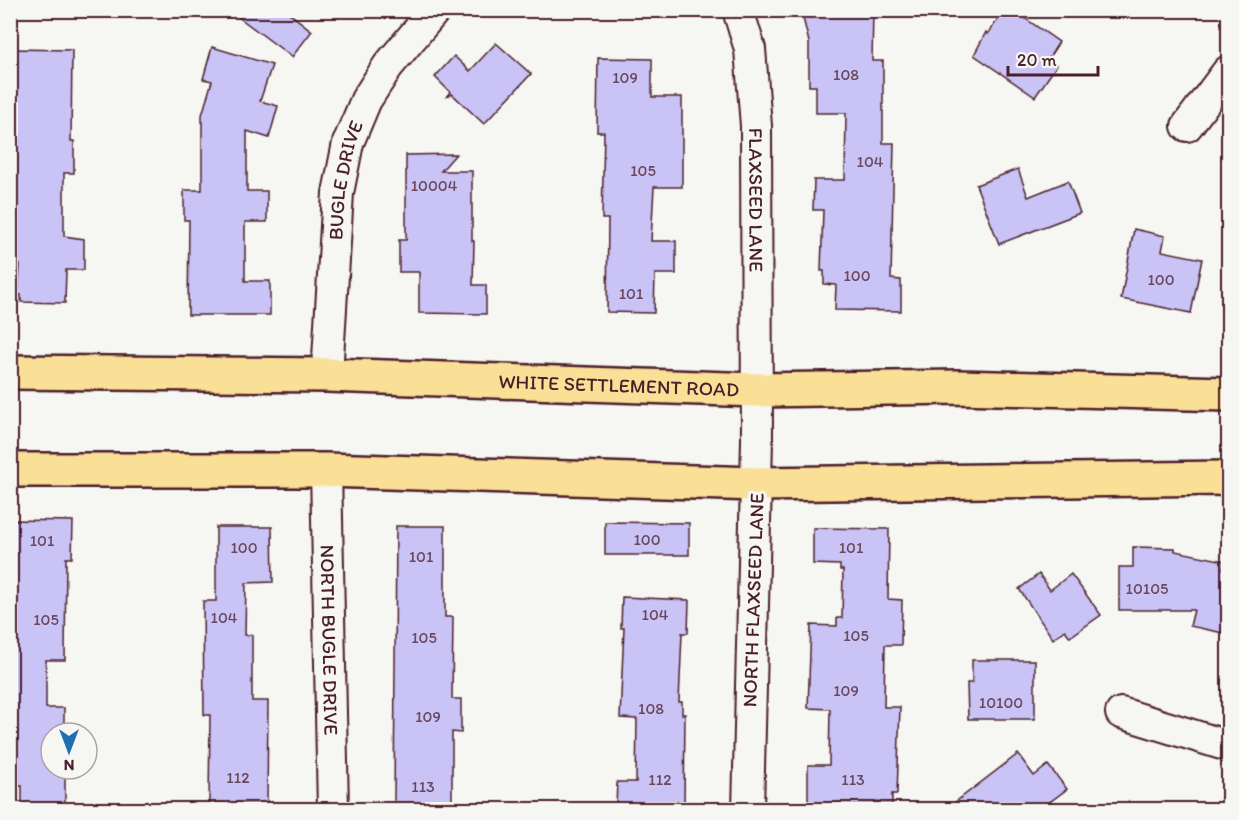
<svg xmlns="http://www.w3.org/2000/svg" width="1239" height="820" viewBox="0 0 1239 820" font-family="Itim,sans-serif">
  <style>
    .building { fill: #c9c3f6; stroke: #4a1f2b; stroke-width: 1.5 }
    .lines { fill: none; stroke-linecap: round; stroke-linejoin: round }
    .minor-casing { stroke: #4a1f2b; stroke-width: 34 }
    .primary-casing { stroke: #4a1f2b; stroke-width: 38 }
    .minor { stroke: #f6f6f2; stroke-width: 30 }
    .primary { stroke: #fadf96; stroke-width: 33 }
    .labels { text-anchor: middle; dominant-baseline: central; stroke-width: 6; stroke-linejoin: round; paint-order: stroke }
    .number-label { font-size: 16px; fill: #6a485e }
    .street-label { font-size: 20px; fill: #4a1f2b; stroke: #f6f6f2 }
  </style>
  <rect width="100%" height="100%" fill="#f6f6f2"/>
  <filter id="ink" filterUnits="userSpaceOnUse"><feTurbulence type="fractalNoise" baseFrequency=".0167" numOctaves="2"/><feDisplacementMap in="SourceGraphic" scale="12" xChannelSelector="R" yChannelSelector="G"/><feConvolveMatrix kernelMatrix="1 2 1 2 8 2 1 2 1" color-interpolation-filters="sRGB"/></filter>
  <g filter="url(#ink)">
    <g class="building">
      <path d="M229,10H285L312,31L292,57Z"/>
      <path d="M801,10H873L872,61H883V143H894L891,279L901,280V311L835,310L836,285L824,284V271H821L823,210H813L814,180H845L846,113H816V86H809V42Z"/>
      <path d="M1004,10H1013L1059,42L1048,59L1057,65L1035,97L974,55L986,32L988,34Z"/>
      <path d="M496,43L531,74L484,124L452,94L446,97L450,92L435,77L454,56L470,71Z"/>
      <path d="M212,47L272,65L260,101L278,106L269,138L247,131V191H267V222H245V281H270V315H188L189,220H184V190H202V115L212,81L203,79Z"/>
      <path d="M10,49L72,50L71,141H74V173H64V236L84,239V270H66L65,303L21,302V295H18L20,265H10L12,113H10Z"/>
      <path d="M598,58L652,59V97H682V187H654L651,241H676V274H655L654,313L607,312L608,219H602L604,132H597Z"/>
      <path d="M456,154L441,171H472V241H474L473,285H486V314L419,313V272H399V240H406V155Z"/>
      <path d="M1018,169L1028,197L1068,181L1080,213L999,244L976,185Z"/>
      <path d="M1134,229L1165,236L1162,251L1202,259L1191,313L1121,299Z"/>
      <path d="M10,520L73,521L72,558H66L65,660H46V708H64V733H51V769H65V810H22V786H10Z"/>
      <path d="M605,522L689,523V555H605Z"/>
      <path d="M396,526H445V617H453L452,699H461V733L452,732V806L394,805Z"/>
      <path d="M216,527H272L273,582L246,583L245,635H252V701H268L267,805L209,804L210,715H204L203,601H216Z"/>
      <path d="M813,528L889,529L888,599L902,600L901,645H885L884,707H900L897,794H892V805L808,807V765H829L830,709L808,708L811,625L837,626V618H842L843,570H840V565L813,564Z"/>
      <path d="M1133,547L1175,548V551L1225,561L1223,569L1228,570V634L1190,626L1194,610H1119V567H1133Z"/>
      <path d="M1039,574L1050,590L1071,574L1101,615L1070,637L1065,630L1053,639L1019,589Z"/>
      <path d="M622,597L689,600L688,633H682L679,702H682V714H685L684,807L616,806L617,782H636L637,719L620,718L624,628H621Z"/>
      <path d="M972,660H1035V719H968L967,683H972Z"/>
      <path d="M1018,754L1034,776L1048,765L1067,789L1039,810H945Z"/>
    </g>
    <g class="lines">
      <g class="minor-casing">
        <g id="minor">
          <path id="s1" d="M738,10L750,49L756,126L757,440L748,810"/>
          <path d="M1187,126L1228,71"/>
          <path id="s2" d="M327,375L338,193L348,143L366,100L388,66L435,10"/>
          <path id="s3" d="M326,470L333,810"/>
          <path d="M1121,713L1228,746"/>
        </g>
      </g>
      <g class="primary-casing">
        <g id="primary">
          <path id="s4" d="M10,372L327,375L757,390L957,387L1228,394"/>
          <path d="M10,470H326L756,484L1228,478"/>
        </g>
      </g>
      <use href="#minor" class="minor"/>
      <use href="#primary" class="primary"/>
    </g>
  </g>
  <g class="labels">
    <g class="number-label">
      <text x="846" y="74">108</text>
      <text x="625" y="77">109</text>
      <text x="870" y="161">104</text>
      <text x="643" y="170">105</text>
      <text x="434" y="185">10004</text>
      <text x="857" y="275">100</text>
      <text x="1161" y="279">100</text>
      <text x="631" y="293">101</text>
      <text x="647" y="539">100</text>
      <text x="42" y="540">101</text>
      <text x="244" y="547">100</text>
      <text x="851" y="547">101</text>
      <text x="421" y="556">101</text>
      <text x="1147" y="588">10105</text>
      <text x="655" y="614">104</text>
      <text x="224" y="617">104</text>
      <text x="46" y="619">105</text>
      <text x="856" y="635">105</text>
      <text x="424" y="637">105</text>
      <text x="846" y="690">109</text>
      <text x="1001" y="702">10100</text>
      <text x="651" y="708">108</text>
      <text x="428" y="716">109</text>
      <text x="238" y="777">112</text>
      <text x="660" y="779">112</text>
      <text x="853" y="779">113</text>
      <text x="423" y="786">113</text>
    </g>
    <g class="street-label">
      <text stroke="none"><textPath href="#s2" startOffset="196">BUGLE DRIVE</textPath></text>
      <text stroke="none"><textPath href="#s1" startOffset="192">FLAXSEED LANE</textPath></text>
      <text stroke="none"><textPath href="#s4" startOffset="609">WHITE SETTLEMENT ROAD</textPath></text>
      <text transform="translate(753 600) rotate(-88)">NORTH FLAXSEED LANE</text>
      <text stroke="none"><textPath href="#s3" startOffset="170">NORTH BUGLE DRIVE</textPath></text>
    </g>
  </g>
  <rect width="1239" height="820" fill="none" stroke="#f6f6f2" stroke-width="36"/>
  <rect x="18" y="18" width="1203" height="784" fill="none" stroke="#4a1f2b" stroke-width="2" filter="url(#ink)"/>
  <g transform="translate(69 751) rotate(180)"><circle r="28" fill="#f6f6f2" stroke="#b1a0a2" stroke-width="1.5"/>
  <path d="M0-4.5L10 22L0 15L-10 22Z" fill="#1f6fb2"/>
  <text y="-9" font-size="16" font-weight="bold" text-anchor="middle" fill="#4a1f2b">N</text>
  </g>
  <path d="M1008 66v9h90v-9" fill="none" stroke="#4a1f2b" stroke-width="3"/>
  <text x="1017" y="66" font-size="18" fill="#4a1f2b" stroke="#f6f6f2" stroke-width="4.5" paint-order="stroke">20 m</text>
</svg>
